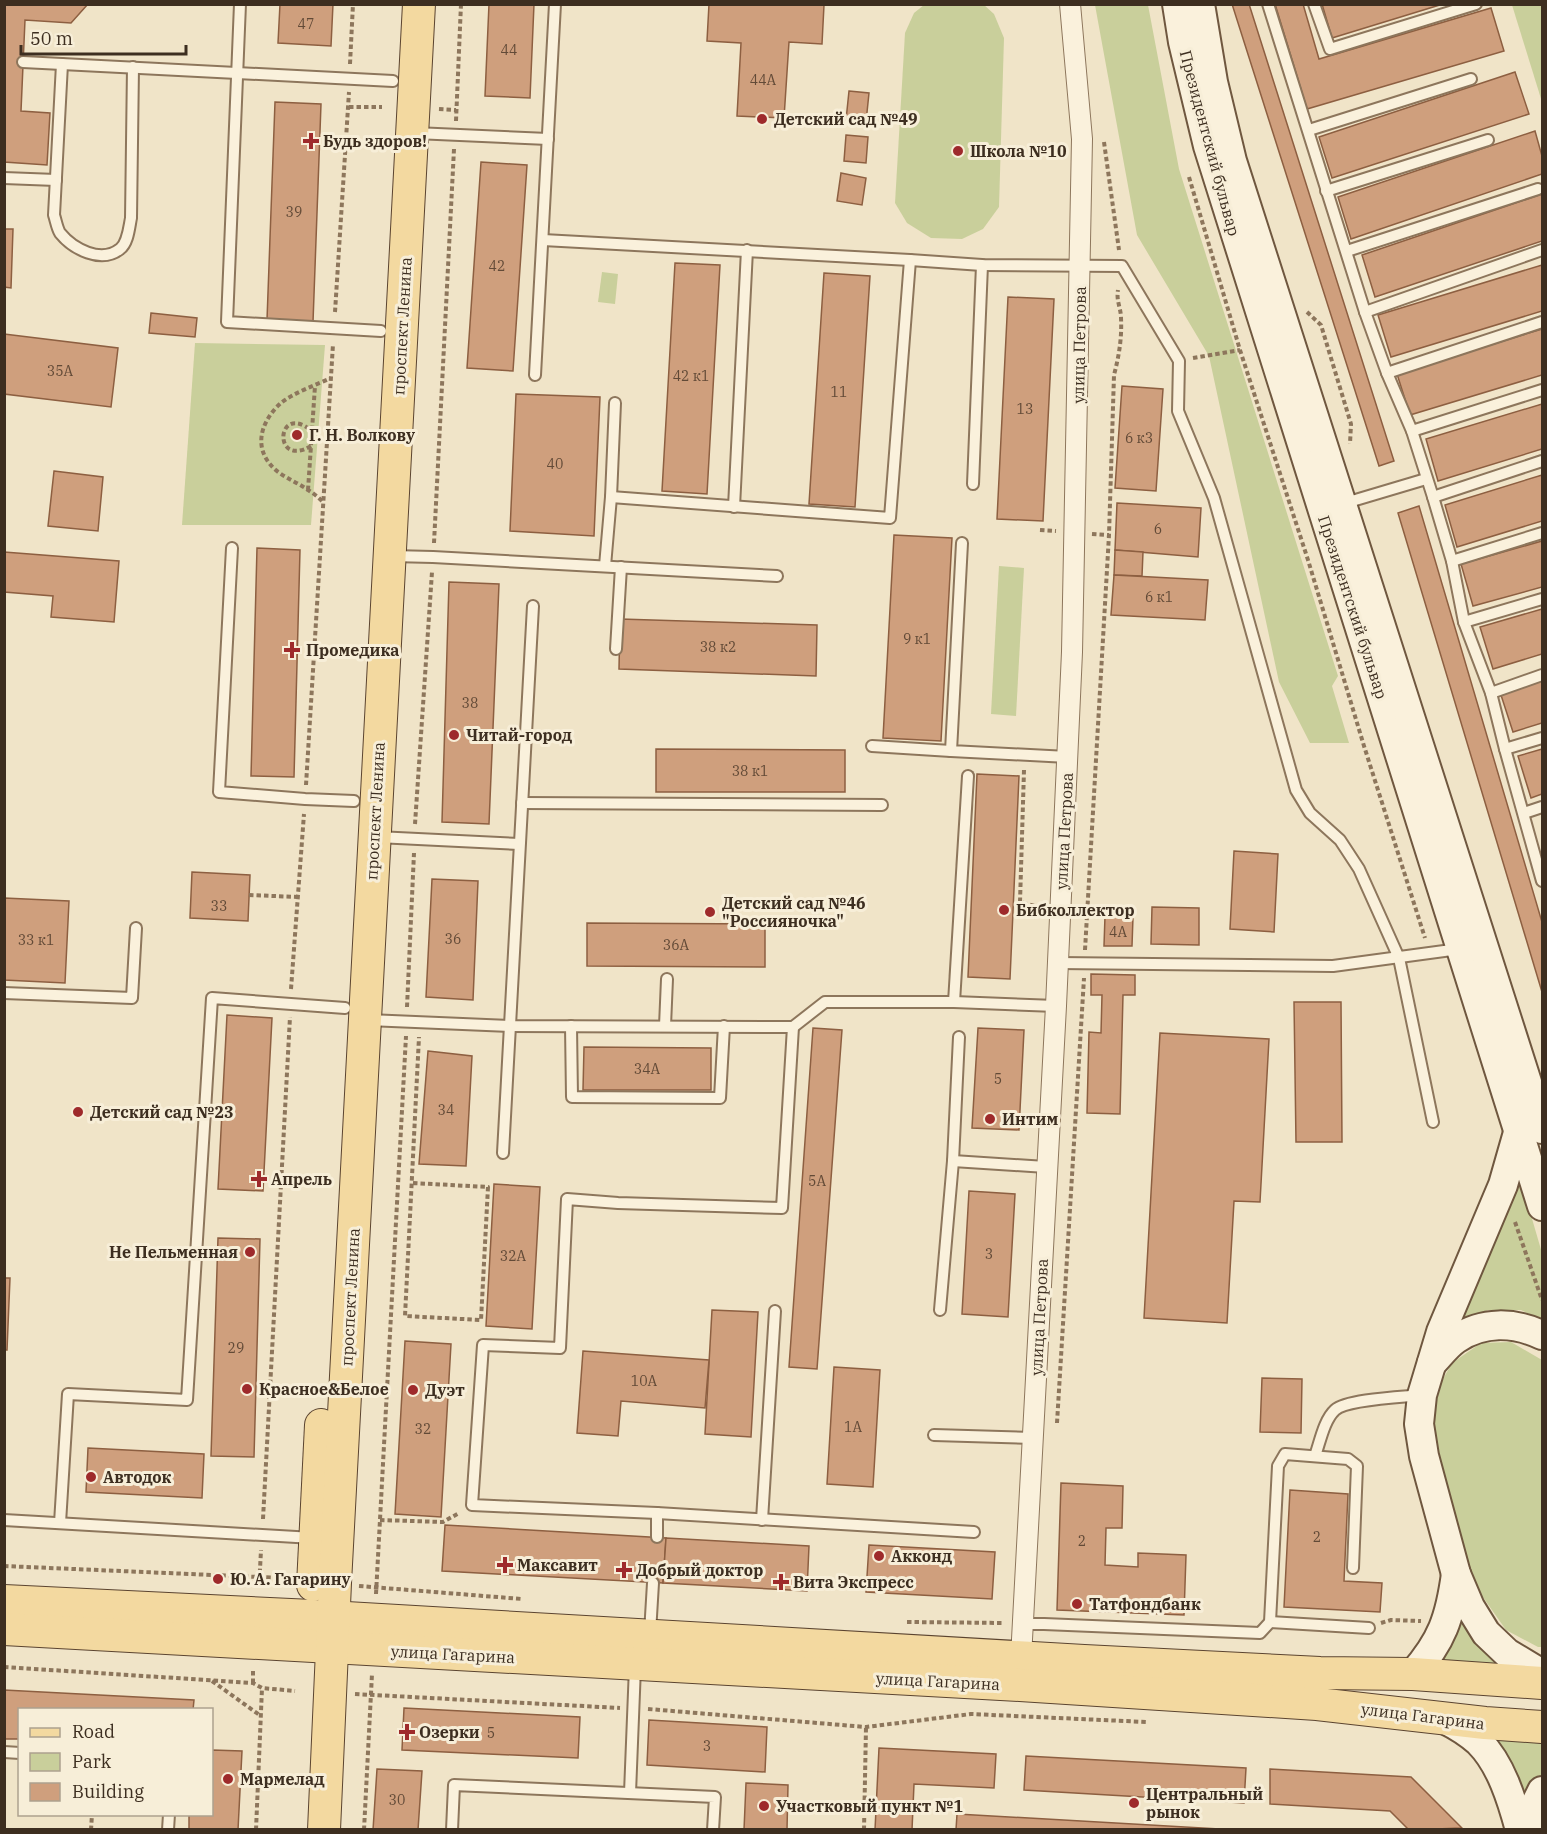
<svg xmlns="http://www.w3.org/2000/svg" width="1547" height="1834" viewBox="0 0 1547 1834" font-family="'IBM Plex Serif',serif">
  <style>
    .green { fill: #c9cf9b }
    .building { fill: #cf9f7d; stroke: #8d5f41; stroke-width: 1.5 }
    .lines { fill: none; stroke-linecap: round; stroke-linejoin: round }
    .service-casing { stroke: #8d765c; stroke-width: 14 }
    .minor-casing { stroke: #8d765c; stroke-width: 22 }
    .secondary-casing { stroke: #6f573f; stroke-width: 32 }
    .primary-casing { stroke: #5b4430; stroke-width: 34 }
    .path { stroke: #8d765c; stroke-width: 4; stroke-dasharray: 4.5 3; stroke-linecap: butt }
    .service { stroke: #faf1dc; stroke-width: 10 }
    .minor { stroke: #faf1dc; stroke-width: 20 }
    .secondary { stroke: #faf1dc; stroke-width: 28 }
    .primary { stroke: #f3d9a0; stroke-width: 32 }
    .poi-dot { fill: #9e2a2b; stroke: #f7eed8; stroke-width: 2 }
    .labels { text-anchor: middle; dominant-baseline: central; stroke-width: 6; stroke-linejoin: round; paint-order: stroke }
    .number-label { font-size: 14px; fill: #624a37 }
    .poi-label { font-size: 16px; font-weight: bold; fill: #3d2e20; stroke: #f7eed8; text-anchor: start }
    .street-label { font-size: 16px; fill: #3d2e20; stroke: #f7eed8 }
  </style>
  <rect width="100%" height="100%" fill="#f0e4c8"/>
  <g class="green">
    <path d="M924,5H984L994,14L1004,38L999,207L983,229L962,239L931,238L907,223L895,203L905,33L914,13Z"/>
    <path d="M1095,5H1148L1179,169L1338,676L1332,686L1349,743H1310L1279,682L1209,356L1137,235Z"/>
    <path d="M1512,5H1542V102Z"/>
    <path d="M602,272L618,274L615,304L598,302Z"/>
    <path d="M195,343L325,345L311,525H182Z"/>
    <path d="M999,566L1024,568L1016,716L991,714Z"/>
    <path d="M1521,1181L1542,1253V1320L1521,1310H1488L1452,1329Z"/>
    <path d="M1511,1342L1542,1360V1647H1538L1506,1630L1466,1573L1432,1442L1435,1393L1452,1363L1481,1343Z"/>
    <path d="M1461,1606L1505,1659L1498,1666L1439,1660Z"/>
    <path d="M1493,1734L1542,1735V1774L1535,1784L1523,1816Z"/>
  </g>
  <g class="building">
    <path d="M4,4H88L71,23L25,20L21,111L50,113L47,165L4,162Z"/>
    <path d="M280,4H333L331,46L278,43Z"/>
    <path d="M489,4H534L530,98L485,96Z"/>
    <path d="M709,4L824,5L822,44L789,42L784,118L737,116L741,43L707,41Z"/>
    <path d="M1232,4H1249L1394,461L1379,466Z"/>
    <path d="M1275,4H1303L1319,59L1491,8L1504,51L1307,109Z"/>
    <path d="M1322,4H1443L1332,38Z"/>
    <path d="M1515,72L1529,114L1332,178L1319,137Z"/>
    <path d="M849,91L869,93L866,122L846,120Z"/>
    <path d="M275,102L321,104L313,322L267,320Z"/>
    <path d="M1535,131L1542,156V174L1351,239L1338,197Z"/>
    <path d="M846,135L868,137L866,163L844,161Z"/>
    <path d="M481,162L527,165L513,371L467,368Z"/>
    <path d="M841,173L866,178L862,205L837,201Z"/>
    <path d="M1542,194V241L1375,297L1362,255Z"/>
    <path d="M4,229H13L11,288L4,287Z"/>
    <path d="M675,263L720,265L707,494L662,491Z"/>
    <path d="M1542,265V311L1391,357L1378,315Z"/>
    <path d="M824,273L870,276L855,507L809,504Z"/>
    <path d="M1008,297L1054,299L1043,521L997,519Z"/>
    <path d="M151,313L197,318L195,337L149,333Z"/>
    <path d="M1542,329V375L1410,415L1397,374Z"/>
    <path d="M4,334L118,348L111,407L4,394Z"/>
    <path d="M1122,386L1163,389L1156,491L1115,488Z"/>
    <path d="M516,394L600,397L594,536L510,531Z"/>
    <path d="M1542,404V449L1438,481L1426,439Z"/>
    <path d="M54,471L103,477L98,531L48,526Z"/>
    <path d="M1542,475V521L1457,547L1445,505Z"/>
    <path d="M1117,503L1201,508L1198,557L1115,550Z"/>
    <path d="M1419,506L1542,922V992L1398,513Z"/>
    <path d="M894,535L952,538L941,741L883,738Z"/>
    <path d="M1542,541V587L1473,606L1461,564Z"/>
    <path d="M257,548L300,550L294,777L251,776Z"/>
    <path d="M1115,550L1143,552L1142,576L1114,575Z"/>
    <path d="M4,552L119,561L114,622L51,617L53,596L4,592Z"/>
    <path d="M1114,575L1208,580L1205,620L1111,615Z"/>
    <path d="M449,582L499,584L489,824L442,822Z"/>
    <path d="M1542,609V654L1493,669L1480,627Z"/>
    <path d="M620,619L817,625L816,676L619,669Z"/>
    <path d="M1542,679V723L1513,732L1500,692Z"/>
    <path d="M656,749L845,750V792H656Z"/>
    <path d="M1542,749V794L1531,798L1518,756Z"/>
    <path d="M977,774L1019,776L1010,979L968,977Z"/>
    <path d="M1234,851L1278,854L1274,932L1230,929Z"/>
    <path d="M192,872L250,875L248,921L190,918Z"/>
    <path d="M432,879L478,881L473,1000L426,997Z"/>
    <path d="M4,898L69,901L65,983L4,980Z"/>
    <path d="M1152,907L1199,908V945L1151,944Z"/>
    <path d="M1105,916L1133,917L1132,946H1104Z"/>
    <path d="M587,923L765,924V967L587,966Z"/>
    <path d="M1091,974L1135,975V995H1123L1120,1114L1087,1113L1089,1032L1101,1033L1102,995H1091Z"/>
    <path d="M1294,1002H1341L1342,1142H1296Z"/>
    <path d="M227,1015L272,1018L263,1191L218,1189Z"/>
    <path d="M813,1028L842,1030L817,1369L789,1367Z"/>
    <path d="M978,1028L1024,1030L1019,1130L972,1128Z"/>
    <path d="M1160,1033L1269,1039L1260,1202L1234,1201L1227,1323L1144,1318Z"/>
    <path d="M584,1047L711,1048V1090H583Z"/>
    <path d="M428,1051L472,1056L466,1166L419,1164Z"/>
    <path d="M494,1184L540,1187L532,1329L486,1326Z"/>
    <path d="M969,1191L1015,1194L1008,1317L962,1314Z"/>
    <path d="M218,1238L260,1239L254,1457L211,1456Z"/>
    <path d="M4,1278H10L7,1350H4Z"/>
    <path d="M712,1310L758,1312L751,1437L705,1434Z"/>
    <path d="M405,1341L451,1344L441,1517L395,1514Z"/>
    <path d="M583,1351L709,1360L705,1408L621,1401L618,1436L577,1433Z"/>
    <path d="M834,1367L880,1370L873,1487L827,1484Z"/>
    <path d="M1262,1378L1302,1379L1301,1433L1260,1432Z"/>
    <path d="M88,1448L204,1454L202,1498L86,1492Z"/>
    <path d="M1061,1483L1123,1486L1122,1528H1106L1105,1565L1138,1567V1553L1186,1555L1184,1615L1057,1610Z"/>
    <path d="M1290,1490L1348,1494L1344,1581L1382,1583L1380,1612L1284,1607Z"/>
    <path d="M445,1525L666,1538L663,1583L442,1571Z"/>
    <path d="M666,1538L809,1546L807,1591L663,1583Z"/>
    <path d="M869,1545L995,1552L992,1599L866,1592Z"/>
    <path d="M4,1690L194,1700L193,1710H20V1739H4Z"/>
    <path d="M404,1708L580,1717L578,1758L402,1750Z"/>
    <path d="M649,1720L767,1727L765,1772L647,1765Z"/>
    <path d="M879,1748L996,1754L994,1788L914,1784L912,1830H875Z"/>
    <path d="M212,1750L242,1751L238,1830H189V1814H212Z"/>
    <path d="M1026,1756L1246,1768L1244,1803L1024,1790Z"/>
    <path d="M377,1769L422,1771L418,1830H373Z"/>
    <path d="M1270,1769L1411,1777L1462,1828L1409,1830L1390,1811L1270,1804Z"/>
    <path d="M746,1783L788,1785L787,1830H744Z"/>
    <path d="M957,1814L1237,1830H956Z"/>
  </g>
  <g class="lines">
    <g class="service-casing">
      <g id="service">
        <path d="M240,4L227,322L381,331"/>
        <path d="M1268,4L1365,312L1387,373L1412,431L1433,497L1452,561L1464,622L1491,693L1505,749L1542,881"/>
        <path d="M1314,4L1330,49L1476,4"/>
        <path d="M23,62L393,81"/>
        <path d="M62,64L54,215C56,221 57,228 60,233C73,249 101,264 120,249C128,243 129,228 131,218L133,67"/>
        <path d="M1309,130L1471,79"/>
        <path d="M415,133L548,139"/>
        <path d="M4,178L56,180"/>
        <path d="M1326,191L1488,140"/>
        <path d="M543,240L910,260L982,265L1122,266L1179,361L1178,411L1214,498L1296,790L1310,813L1340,840L1359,869L1399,958L1433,1122"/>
        <path d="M1347,251L1538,189"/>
        <path d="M1365,312L1542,250"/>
        <path d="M1387,373L1542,322"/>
        <path d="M535,375L555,4"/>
        <path d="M1412,431L1542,390"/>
        <path d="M973,484L982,265"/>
        <path d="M611,497L890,518L910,260"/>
        <path d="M1433,497L1542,461"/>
        <path d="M1342,504L1426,479"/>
        <path d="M734,507L747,250"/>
        <path d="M962,543L951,751L1068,757"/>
        <path d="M232,548L219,792L305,799L354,801"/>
        <path d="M392,556L433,557L777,576"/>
        <path d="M1452,561L1542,533"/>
        <path d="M605,566L611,497L615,403"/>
        <path d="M1464,622L1542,599"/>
        <path d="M616,649L621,567"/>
        <path d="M1491,693L1542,675"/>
        <path d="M872,746L951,751"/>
        <path d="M1505,749L1542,738"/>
        <path d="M522,803L882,805"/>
        <path d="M1524,813L1542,807"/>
        <path d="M377,837L519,844"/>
        <path d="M1058,963L1333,966L1459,949"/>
        <path d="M4,993L132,998L136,928"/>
        <path d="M954,1002L968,776"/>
        <path d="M368,1020L510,1026L793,1027L825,1002H954L1056,1006"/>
        <path d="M571,1026L572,1097L720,1098L724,1026"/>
        <path d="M665,1026L667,979"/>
        <path d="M793,1027L782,1208L618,1203L567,1199L560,1348L483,1345L472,1505L657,1513L974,1532"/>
        <path d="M503,1153L533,606"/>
        <path d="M953,1161L1046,1167"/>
        <path d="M940,1310L953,1161L959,1037"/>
        <path d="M934,1435L1033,1438"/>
        <path d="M1315,1456C1320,1442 1324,1420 1335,1410C1347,1399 1404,1397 1422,1395"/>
        <path d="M4,1520L313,1538"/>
        <path d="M762,1520L775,1311"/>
        <path d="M60,1523L68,1394L187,1400L212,998L345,1008"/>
        <path d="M657,1537V1513"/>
        <path d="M1270,1622L1369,1628"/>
        <path d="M1022,1624H1044L1260,1633L1270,1622L1278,1466L1285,1454L1348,1459L1357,1466L1353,1568"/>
        <path d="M650,1633L653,1583"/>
        <path d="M4,1752L20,1753"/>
        <path d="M630,1793L635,1667"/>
        <path d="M168,1830L169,1814"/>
        <path d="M452,1830L454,1785L715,1797L713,1830"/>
      </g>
    </g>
    <g class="minor-casing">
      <path id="minor" d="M1021,1658L1056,1006L1072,652L1082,139L1070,4"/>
    </g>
    <g class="secondary-casing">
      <g id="secondary">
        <path d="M1177,4L1183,42L1208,146L1542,1206"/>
        <path d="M1200,4L1213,82L1232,161L1542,1129"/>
        <path d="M1519,1129L1503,1185L1441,1332L1422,1395L1419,1424L1424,1456L1456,1574L1470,1607L1486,1633L1507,1653L1542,1674"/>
        <path d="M1432,1363C1439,1356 1447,1345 1456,1339C1483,1321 1514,1322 1542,1335"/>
        <path d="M1413,1674C1442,1641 1450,1618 1456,1574"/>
        <path d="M1444,1719C1456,1725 1468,1732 1479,1742C1501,1764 1512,1800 1520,1830"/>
        <path d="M1528,1830L1535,1805L1542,1791"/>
      </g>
    </g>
    <g class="primary-casing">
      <g id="primary">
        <path d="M313,1585L321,1425"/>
        <path d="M4,1601L312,1616L1084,1661L1320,1673L1413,1674L1542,1683"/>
        <path d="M4,1629L1020,1685L1317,1704L1485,1723L1542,1727"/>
        <path d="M324,1830L335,1583L419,4"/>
      </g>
    </g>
    <g class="path">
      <path d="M350,64L353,4"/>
      <path d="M349,107H382"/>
      <path d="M439,109L456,110"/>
      <path d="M456,121L461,4"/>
      <path d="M1104,142L1119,250"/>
      <path d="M1189,177L1240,350L1308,560L1364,746L1425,938"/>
      <path d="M335,312L349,92"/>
      <path d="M1307,312L1321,325L1351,424L1350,444"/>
      <path d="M1193,358L1240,350"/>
      <path d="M311,446C272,469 276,401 312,431"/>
      <path d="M308,490L315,386"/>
      <path d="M322,501C318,497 313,493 308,490C294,480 276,475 267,460C254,440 265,417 281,403C293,393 316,385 331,378"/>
      <path d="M1040,530L1056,531"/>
      <path d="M1092,534L1109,535"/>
      <path d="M434,543L454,149"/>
      <path d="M1024,770L1020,902L1042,908"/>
      <path d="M306,785L333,344"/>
      <path d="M415,824L432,572"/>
      <path d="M249,895L298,897"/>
      <path d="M1085,950L1109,535L1114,375C1119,356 1122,338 1121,318C1121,308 1116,301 1118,290"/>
      <path d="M291,989L304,814"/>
      <path d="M407,1007L414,853"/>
      <path d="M413,1183L488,1187L481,1320L405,1316L419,1037"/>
      <path d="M1515,1222L1542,1300"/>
      <path d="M1057,1423L1084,978"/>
      <path d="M263,1519L290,1017"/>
      <path d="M380,1520L443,1522L459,1513"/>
      <path d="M4,1566L283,1578"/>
      <path d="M359,1586L522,1599"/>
      <path d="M259,1588L261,1550"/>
      <path d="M376,1594L406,1036"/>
      <path d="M907,1622L1004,1623"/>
      <path d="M1381,1623L1391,1620L1421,1621"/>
      <path d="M4,1667L253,1683L262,1688L295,1691"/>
      <path d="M212,1681L261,1716"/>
      <path d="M253,1683V1669"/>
      <path d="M355,1694L620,1708"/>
      <path d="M648,1709L866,1727L971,1714L1146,1722"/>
      <path d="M91,1830L92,1814"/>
      <path d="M256,1830L262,1688"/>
      <path d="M364,1830L372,1674"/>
      <path d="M864,1830L866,1727"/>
    </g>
    <use href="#service" class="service"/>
    <use href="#minor" class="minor"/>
    <use href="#secondary" class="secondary"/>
    <use href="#primary" class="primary"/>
  </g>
  <g class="poi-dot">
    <circle cx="762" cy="119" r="6"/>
    <path d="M308 132h6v6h6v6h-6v6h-6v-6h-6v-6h6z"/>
    <circle cx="958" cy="151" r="6"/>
    <circle cx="297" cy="435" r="6"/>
    <path d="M289 641h6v6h6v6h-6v6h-6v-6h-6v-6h6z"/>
    <circle cx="454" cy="735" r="6"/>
    <circle cx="1004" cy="910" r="6"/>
    <circle cx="710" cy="912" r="6"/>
    <circle cx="78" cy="1112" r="6"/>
    <circle cx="990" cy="1119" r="6"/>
    <path d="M256 1170h6v6h6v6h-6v6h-6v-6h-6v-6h6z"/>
    <circle cx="250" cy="1252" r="6"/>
    <circle cx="247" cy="1389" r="6"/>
    <circle cx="413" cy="1390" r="6"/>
    <circle cx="91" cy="1477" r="6"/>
    <circle cx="879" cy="1556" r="6"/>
    <path d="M502 1556h6v6h6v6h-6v6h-6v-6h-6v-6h6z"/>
    <path d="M621 1561h6v6h6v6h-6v6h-6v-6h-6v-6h6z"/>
    <circle cx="218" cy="1579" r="6"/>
    <path d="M778 1573h6v6h6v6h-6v6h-6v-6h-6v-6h6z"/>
    <circle cx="1077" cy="1604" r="6"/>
    <path d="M404 1723h6v6h6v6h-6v6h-6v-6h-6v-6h6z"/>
    <circle cx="228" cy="1779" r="6"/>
    <circle cx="1134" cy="1803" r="6"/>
    <circle cx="764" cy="1806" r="6"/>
  </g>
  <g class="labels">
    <g class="number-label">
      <text x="306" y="24">47</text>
      <text x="509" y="50">44</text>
      <text x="763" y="80">44А</text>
      <text x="294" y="212">39</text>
      <text x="497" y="266">42</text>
      <text x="60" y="371">35А</text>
      <text x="691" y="376">42 к1</text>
      <text x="839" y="392">11</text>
      <text x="1025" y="409">13</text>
      <text x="1139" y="438">6 к3</text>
      <text x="555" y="464">40</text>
      <text x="1158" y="529">6</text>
      <text x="1159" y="597">6 к1</text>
      <text x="917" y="639">9 к1</text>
      <text x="718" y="647">38 к2</text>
      <text x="470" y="703">38</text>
      <text x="750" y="771">38 к1</text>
      <text x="219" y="906">33</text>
      <text x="1118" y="932">4А</text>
      <text x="453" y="939">36</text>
      <text x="36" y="940">33 к1</text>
      <text x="676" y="945">36А</text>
      <text x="647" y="1069">34А</text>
      <text x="998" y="1079">5</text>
      <text x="446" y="1110">34</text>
      <text x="817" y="1181">5А</text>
      <text x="989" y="1254">3</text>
      <text x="513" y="1256">32А</text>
      <text x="236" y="1348">29</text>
      <text x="644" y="1381">10А</text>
      <text x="853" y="1427">1А</text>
      <text x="423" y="1429">32</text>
      <text x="1317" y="1537">2</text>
      <text x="1082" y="1541">2</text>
      <text x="491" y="1733">5</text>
      <text x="707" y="1746">3</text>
      <text x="397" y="1800">30</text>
    </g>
    <g class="poi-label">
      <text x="774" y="119">Детский сад №49</text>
      <text x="323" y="141">Будь здоров!</text>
      <text x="970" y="151">Школа №10</text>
      <text x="309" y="435">Г. Н. Волкову</text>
      <text x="306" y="650">Промедика</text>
      <text x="466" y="735">Читай-город</text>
      <text x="722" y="903">Детский сад №46<tspan x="722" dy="18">"Россияночка"</tspan></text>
      <text x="1016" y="910">Бибколлектор</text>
      <text x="90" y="1112">Детский сад №23</text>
      <text x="1002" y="1119">Интим</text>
      <text x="271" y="1179">Апрель</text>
      <text x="238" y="1252" text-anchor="end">Не Пельменная</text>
      <text x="259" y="1389">Красное&amp;Белое</text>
      <text x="425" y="1390">Дуэт</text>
      <text x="103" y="1477">Автодок</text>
      <text x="891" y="1556">Акконд</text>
      <text x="517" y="1565">Максавит</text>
      <text x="636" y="1570">Добрый доктор</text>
      <text x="230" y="1579">Ю. А. Гагарину</text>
      <text x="793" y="1582">Вита Экспресс</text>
      <text x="1089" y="1604">Татфондбанк</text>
      <text x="419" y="1732">Озерки</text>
      <text x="240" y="1779">Мармелад</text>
      <text x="1146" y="1794">Центральный<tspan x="1146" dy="18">рынок</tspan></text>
      <text x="776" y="1806">Участковый пункт №1</text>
    </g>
    <g class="street-label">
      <text transform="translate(1210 143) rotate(75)">Президентский бульвар</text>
      <text transform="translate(402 326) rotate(-87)">проспект Ленина</text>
      <text transform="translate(1079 345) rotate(-89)">улица Петрова</text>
      <text transform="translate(1353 607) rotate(72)">Президентский бульвар</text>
      <text transform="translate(375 811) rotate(-87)">проспект Ленина</text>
      <text transform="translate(1064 831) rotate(-87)">улица Петрова</text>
      <text transform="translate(350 1297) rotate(-87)">проспект Ленина</text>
      <text transform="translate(1039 1317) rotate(-87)">улица Петрова</text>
      <text transform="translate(453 1654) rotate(3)">улица Гагарина</text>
      <text transform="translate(938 1681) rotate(3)">улица Гагарина</text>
      <text transform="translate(1423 1716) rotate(7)">улица Гагарина</text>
    </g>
  </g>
  <rect width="1547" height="1834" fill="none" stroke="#3d2e20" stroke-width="12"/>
  <rect x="18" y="1708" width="195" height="108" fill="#f7eed8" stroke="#ada18e" stroke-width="1.5"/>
  <rect x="30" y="1728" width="30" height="9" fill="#f3d9a0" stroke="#ada18e" stroke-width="1.5"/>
  <text x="72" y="1738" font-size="18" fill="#3d2e20">Road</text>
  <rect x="30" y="1753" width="30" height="18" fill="#c9cf9b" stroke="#ada18e" stroke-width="1.5"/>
  <text x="72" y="1768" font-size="18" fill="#3d2e20">Park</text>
  <rect x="30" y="1783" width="30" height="18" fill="#cf9f7d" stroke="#ada18e" stroke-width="1.5"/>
  <text x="72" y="1798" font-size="18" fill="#3d2e20">Building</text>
  <path d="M21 45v9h165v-9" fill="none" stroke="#3d2e20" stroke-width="3"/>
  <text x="30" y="45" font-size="18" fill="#3d2e20" stroke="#f7eed8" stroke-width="4.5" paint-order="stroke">50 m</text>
</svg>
